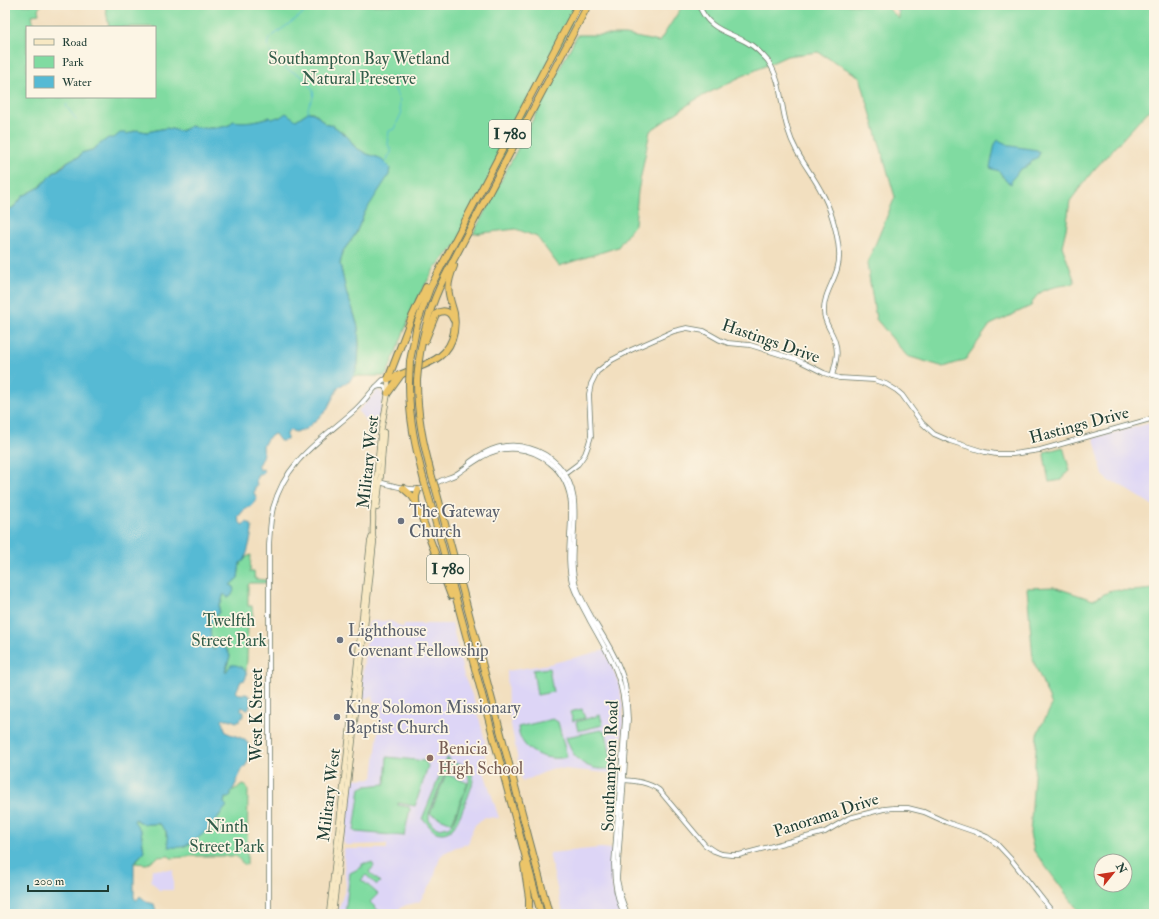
<svg xmlns="http://www.w3.org/2000/svg" width="1159" height="919" viewBox="0 0 1159 919" font-family="'IM FELL Double Pica',serif">
  <style>
    .built { fill: #ddd5f6 }
    .green { fill: #80dba1; stroke: #508c6a; fill-rule: evenodd }
    .water { fill: #56bad4; stroke: #3a7c84 }
    .lines { fill: none; stroke-linecap: round; stroke-linejoin: round }
    .stream { stroke: #56bad4; stroke-width: 1 }
    .tertiary-casing { stroke: #697665; stroke-width: 5.5 }
    .secondary-casing { stroke: #697665; stroke-width: 6 }
    .motorway-casing { stroke: #697665; stroke-width: 8 }
    .tertiary { stroke: #fff; stroke-width: 4 }
    .secondary { stroke: #f7e8c3; stroke-width: 4.5 }
    .motorway { stroke: #ecc569; stroke-width: 6 }
    .motorway-bridge-casing { stroke: #697665; stroke-width: 8; stroke-linecap: butt }
    .motorway-bridge { stroke: #ecc569; stroke-width: 6 }
    .worship-dot { fill: #6b7280; stroke: #fcf5e5; stroke-width: 1.5 }
    .education-dot { fill: #8d6e63; stroke: #fcf5e5; stroke-width: 1.5 }
    .labels { text-anchor: middle; dominant-baseline: central; stroke-width: 3.5; stroke-linejoin: round; paint-order: stroke }
    .shield { fill: #fcf5e5; stroke: #617469; stroke-width: 1 }
    .shield-label { font-size: 16px; font-weight: bold; fill: #1f3d34 }
    .park-label { font-size: 17px; fill: #325d4a; stroke: #fcf5e5 }
    .street-label { font-size: 17px; fill: #1f3d34; stroke: #fcf5e5 }
    .worship-label { font-size: 17px; fill: #5b616d; stroke: #fcf5e5; text-anchor: start }
    .education-label { font-size: 17px; fill: #785e54; stroke: #fcf5e5; text-anchor: start }
  </style>
  <rect width="100%" height="100%" fill="#fcf5e5"/>
  <filter id="ink" filterUnits="userSpaceOnUse"><feTurbulence type="fractalNoise" baseFrequency=".025" numOctaves="2"/><feDisplacementMap in="SourceGraphic" scale="8" xChannelSelector="R" yChannelSelector="G"/><feConvolveMatrix kernelMatrix="1 2 1 2 8 2 1 2 1" color-interpolation-filters="sRGB"/></filter>
  <filter id="wash" filterUnits="userSpaceOnUse"><feTurbulence type="fractalNoise" baseFrequency=".012" numOctaves="4" result="noise"/><feDisplacementMap in="SourceGraphic" scale="16" xChannelSelector="R" yChannelSelector="G"/><feGaussianBlur stdDeviation="0.9" result="paint"/><feColorMatrix in="noise" values="0 0 0 0 0 0 0 0 0 0 0 0 0 0 0 0 0 1.4 0 .05"/><feComposite in="paint" operator="in"/></filter>
  <g filter="url(#wash)">
    <rect width="100%" height="100%" fill="#f2dfbf"/>
    <g class="built">
      <path d="M377,390L384,394L376,434L358,411L367,402Z"/>
      <path d="M1154,422V506L1117,483L1110,482L1103,475L1094,438Z"/>
      <path d="M371,621H385L393,622L403,628L404,624H452L464,676L475,702L485,741V775L499,818L485,817L476,824L473,828L468,844L456,847L444,853L440,857L433,881L419,902L406,905L400,908L395,914H337L346,887L343,849H387V844L346,845L343,842L351,781L354,779L373,778L380,715L382,712L381,704L373,702V696L363,699L360,697L368,623Z"/>
      <path d="M605,650L619,684L623,707V725L618,774L554,768L522,782L508,709L507,671L549,664Z"/>
      <path d="M601,848L613,849L611,868L612,882L614,894L623,914H563L549,853Z"/>
      <path d="M152,869L173,870V890H159L151,881Z"/>
    </g>
    <g class="green">
      <path d="M5,5H42L38,9L39,14L32,15L34,27H27V97H155V27H109L105,5H578L568,32L462,239L434,269L416,302L387,374L384,376H353L358,365L359,346L358,327L352,307L347,295L340,264L343,251L355,235L365,212L380,158L366,154L355,147L345,134L334,127L325,124L320,118L313,112H308L296,120L278,117L272,120L269,117C258,121 245,124 233,121C232,122 231,125 229,125C221,129 199,129 191,126L181,131L166,128L147,132L140,131H133L130,134L104,141L103,143L92,150L82,153L79,157L68,161L51,175L40,187L23,196L17,204L11,209H5Z"/>
      <path d="M683,5H885L899,19V5H1154V109H1150L1092,172L1070,201L1066,229L1062,246L1075,282L1072,284C1056,287 1037,287 1031,306L990,325L965,360L944,367L907,356L876,319L867,264L895,197L860,77L818,52L787,56L736,79L695,100L650,131L638,191L635,224L618,247L559,266L537,237L516,229L473,234L577,35H626L659,42Z"/>
      <path d="M1063,447L1070,471L1064,475L1062,480L1049,482L1044,455L1045,452Z"/>
      <path d="M251,555L250,572H254L255,579L266,580V583H250L248,585V606H252L253,617L249,619L248,622L247,660L246,672L242,668L225,672L230,656L227,649L223,647L217,648L214,650C209,645 209,634 210,626C211,623 213,620 213,616H216L219,612V605L221,604L223,596L225,594L226,595L229,585L238,578L240,563C245,560 245,557 251,555Z"/>
      <path d="M1054,587L1093,600L1112,590L1132,591L1154,589V906L1150,914H1081L1034,851L1030,834L1037,734L1052,705L1033,660L1027,588ZM1101,861H1125V885H1101Z"/>
      <path d="M549,668L553,692L537,695L533,670Z"/>
      <path d="M582,709L585,718L573,721L570,712Z"/>
      <path d="M600,715L603,725L578,731L576,722Z"/>
      <path d="M553,719L558,722L567,757C546,762 520,752 518,727Z"/>
      <path d="M601,730L606,733L613,768C589,773 572,760 566,737Z"/>
      <path d="M387,757L425,761L428,766L415,806L398,803V805L409,807L410,809L404,836L356,832L354,831L360,788L366,786L385,784Z"/>
      <path d="M447,758L450,759L448,765C459,761 473,766 473,780C473,786 458,823 453,828C450,831 446,833 442,833C430,833 430,823 422,819ZM452,767C463,766 470,772 469,782L453,823L448,827L440,829L433,826L429,820V813L445,773L449,769Z"/>
      <path d="M446,774L468,783L452,823L430,814Z"/>
      <path d="M243,785L246,786L248,788L247,865C242,864 240,860 236,856H188L186,857L171,858L169,856L158,857L147,864L134,863L144,852L141,831L133,821L135,819C146,827 148,823 160,824L166,831V836L224,803C225,793 235,789 243,785Z"/>
      <path d="M364,863H372L374,866L369,872L380,882L377,885L366,875L361,880L363,881L378,894L370,902L380,912V914H345L350,873L362,867V864H364Z"/>
    </g>
    <g class="water">
      <path d="M308,112C321,112 321,128 334,125V127H335L348,137L355,147L367,154L380,158L390,168L389,175L365,212L355,235L343,251L340,264L347,295L352,307L358,327L359,346L358,365L354,375L349,382L343,384L338,388L326,411L306,429L295,432L290,430L287,434V440L282,441H280L275,434H274L267,439L263,446C264,453 262,460 257,466L259,468V470L263,469L264,472L262,474H258L256,480L257,486L255,487L254,493L256,496L257,499L251,506L243,511L238,517L239,521L242,525L247,522C250,524 251,523 252,527C253,532 247,554 245,559C243,562 243,561 240,563L238,578L230,585L233,586C235,591 233,595 228,597H227L224,594L223,596L221,604L219,605V612L216,616L213,617V620L210,625L211,641L210,642L213,645L211,648L214,650L218,645C225,647 228,650 230,656L225,672H226L231,665C238,664 244,668 247,674L245,680L241,681L236,692L239,694H246L250,696C250,701 252,706 247,710L242,707L241,710L244,712C244,718 240,720 236,722L229,719H223L222,721L226,732C232,736 240,736 246,741C251,746 250,760 246,765C245,767 243,768 242,770C238,777 236,786 231,792V796L228,798H225L224,803L227,806C216,820 202,839 185,846C180,848 175,847 169,847L166,831L160,824C148,823 146,827 135,819L134,821L141,831L144,852L134,862V897L135,899L137,900L140,896L147,902L154,904L157,914H5V209H11L17,204L23,196L40,187L51,175L65,165L67,162L72,159L79,157L81,153L92,150L108,138H114L120,133H126L127,134L137,130L147,132L166,128L181,131L191,126C199,129 221,129 229,125C231,125 232,122 233,121C245,123 257,121 270,117L272,119L278,117L279,118L286,113L296,120Z"/>
      <path d="M998,140L1011,146L1037,150L1040,152L1038,157L1033,160L1029,165L1019,170L1016,175L1012,179L1011,184L1006,181L999,171L990,168L995,144Z"/>
    </g>
    <g class="lines">
      <g class="stream">
        <path d="M896,5L898,12"/>
        <path d="M67,104L66,106L76,119"/>
        <path d="M308,112C308,110 308,107 309,105C311,101 315,97 313,91C311,86 306,80 301,76C297,73 292,72 287,69C278,62 262,50 271,37L308,10L309,5"/>
        <path d="M386,163L388,157L391,153V149L388,145C389,140 388,136 389,131L394,129L402,112L400,110V106L399,105L400,101C397,94 396,91 392,84L396,75"/>
      </g>
    </g>
  </g>
  <g filter="url(#ink)">
    <g class="lines">
      <g class="tertiary-casing">
        <g id="tertiary">
          <path d="M699,5C708,30 727,31 748,43C755,47 762,54 768,61C783,83 780,106 788,130C795,154 810,170 821,191C830,206 838,234 839,252C841,276 823,290 824,312C824,320 828,326 831,332C840,349 837,359 832,376"/>
          <path d="M376,387L380,386H384L388,392"/>
          <path d="M470,462C488,449 507,441 529,448C540,451 550,457 558,465C590,498 564,546 576,585C580,597 586,607 592,618C604,637 617,658 624,680C627,692 627,706 628,719L617,879L621,897L627,914"/>
          <path d="M562,476L578,464L585,454L588,446L591,436L589,394L591,384L597,372L612,360L631,350L674,331L687,328L704,331L720,340L728,343L750,345L798,360L824,373L839,378L874,380L886,384L896,390L902,395L922,423L934,434L950,441L985,452L996,454H1013L1040,450L1154,418"/>
          <path d="M379,482C392,485 408,491 421,489C427,487 432,484 438,482C443,479 449,478 455,475C464,469 473,462 482,457C504,444 531,447 550,463C563,473 570,489 571,505C572,531 565,561 573,586C577,598 584,609 590,621C610,657 624,677 625,719L614,864C614,882 616,898 624,914"/>
          <path d="M623,780C636,781 648,782 659,790L705,845L714,851L722,854L731,855H739L825,832L849,818L884,809L894,808H908L924,812L946,822L978,833L987,837L997,844L1010,858L1054,914"/>
          <path d="M269,914V545C270,533 270,520 273,508C286,460 320,441 355,410C364,402 371,391 380,383L383,380L388,379"/>
        </g>
      </g>
      <g class="secondary-casing">
        <g id="secondary">
          <path d="M377,508L381,475L384,432"/>
          <path d="M329,914L362,618L370,542L372,536"/>
          <path d="M333,914L353,740L374,541C371,533 374,523 373,514L380,437L388,393V379"/>
        </g>
      </g>
      <g class="motorway-casing">
        <g id="motorway">
          <path d="M425,341L436,314C443,309 450,311 453,319"/>
          <path d="M419,360C423,331 431,304 444,278L588,5"/>
          <path d="M410,361L417,324L430,288L578,5"/>
          <path d="M388,379C397,376 405,373 414,369C433,362 450,355 454,332C455,326 455,319 454,313C448,292 445,288 454,266"/>
          <path d="M388,379L411,319L426,287"/>
          <path d="M417,380C417,415 423,443 432,477"/>
          <path d="M409,383C409,419 415,446 424,481"/>
          <path d="M388,393L401,375"/>
          <path d="M403,488L412,496L416,502L451,596"/>
          <path d="M436,490L549,914"/>
          <path d="M428,494L541,914"/>
          <path d="M416,502V496L418,490"/>
          <path d="M524,865L529,898V914"/>
        </g>
      </g>
      <use href="#tertiary" class="tertiary"/>
      <use href="#secondary" class="secondary"/>
      <use href="#motorway" class="motorway"/>
      <g class="motorway-bridge-casing">
        <g id="motorway-bridge">
          <path d="M417,380L419,360"/>
          <path d="M409,383L410,361"/>
          <path d="M432,477L436,490"/>
          <path d="M424,481L428,494"/>
        </g>
      </g>
      <use href="#motorway-bridge" class="motorway-bridge"/>
    </g>
  </g>
  <g class="worship-dot">
    <circle cx="401" cy="521" r="4"/>
    <circle cx="340" cy="640" r="4"/>
    <circle cx="337" cy="717" r="4"/>
  </g>
  <circle class="education-dot" cx="430" cy="758" r="4"/>
  <g class="labels">
    <g class="shield">
      <rect x="489" y="120" width="42" height="28" rx="3"/>
      <rect x="427" y="555" width="42" height="28" rx="3"/>
    </g>
    <g class="shield-label">
      <text x="510" y="134">I 780</text>
      <text x="448" y="569">I 780</text>
    </g>
    <g class="park-label">
      <text x="359" y="58">Southampton Bay Wetland<tspan x="359" dy="20">Natural Preserve</tspan></text>
      <text x="229" y="620">Twelfth<tspan x="229" dy="20">Street Park</tspan></text>
      <text x="227" y="826">Ninth<tspan x="227" dy="20">Street Park</tspan></text>
    </g>
    <g class="street-label">
      <text transform="translate(771 341) rotate(19)">Hastings Drive</text>
      <text transform="translate(1079 425) rotate(-15)">Hastings Drive</text>
      <text transform="translate(368 462) rotate(-84)">Military West</text>
      <text transform="translate(256 715) rotate(-90)">West K Street</text>
      <text transform="translate(610 766) rotate(-88)">Southampton Road</text>
      <text transform="translate(329 795) rotate(-83)">Military West</text>
      <text transform="translate(826 815) rotate(-18)">Panorama Drive</text>
    </g>
    <g class="worship-label">
      <text x="409" y="511">The Gateway<tspan x="409" dy="20">Church</tspan></text>
      <text x="348" y="630">Lighthouse<tspan x="348" dy="20">Covenant Fellowship</tspan></text>
      <text x="345" y="707">King Solomon Missionary<tspan x="345" dy="20">Baptist Church</tspan></text>
    </g>
    <g class="education-label">
      <text x="438" y="748">Benicia<tspan x="438" dy="20">High School</tspan></text>
    </g>
  </g>
  <rect width="1159" height="919" fill="none" stroke="#fcf5e5" stroke-width="20"/>
  <rect x="26" y="26" width="130" height="72" fill="#fcf5e5" stroke="#a4ab9e"/>
  <rect x="34" y="39" width="20" height="6" fill="#f7e8c3" stroke="#a4ab9e"/>
  <text x="62" y="46" font-size="12" fill="#1f3d34">Road</text>
  <rect x="34" y="56" width="20" height="12" fill="#80dba1" stroke="#a4ab9e"/>
  <text x="62" y="66" font-size="12" fill="#1f3d34">Park</text>
  <rect x="34" y="76" width="20" height="12" fill="#56bad4" stroke="#a4ab9e"/>
  <text x="62" y="86" font-size="12" fill="#1f3d34">Water</text>
  <g transform="translate(1113 873) rotate(60)"><circle r="19" fill="#fcf5e5" stroke="#a4ab9e"/>
  <path d="M0-3L7 15L0 10L-7 15Z" fill="#c8321e"/>
  <text y="-6" font-size="11" font-weight="bold" text-anchor="middle" fill="#1f3d34">N</text>
  </g>
  <path d="M28 885v6h80v-6" fill="none" stroke="#1f3d34" stroke-width="2"/>
  <text x="34" y="885" font-size="12" fill="#1f3d34" stroke="#fcf5e5" stroke-width="3" paint-order="stroke">200 m</text>
</svg>
